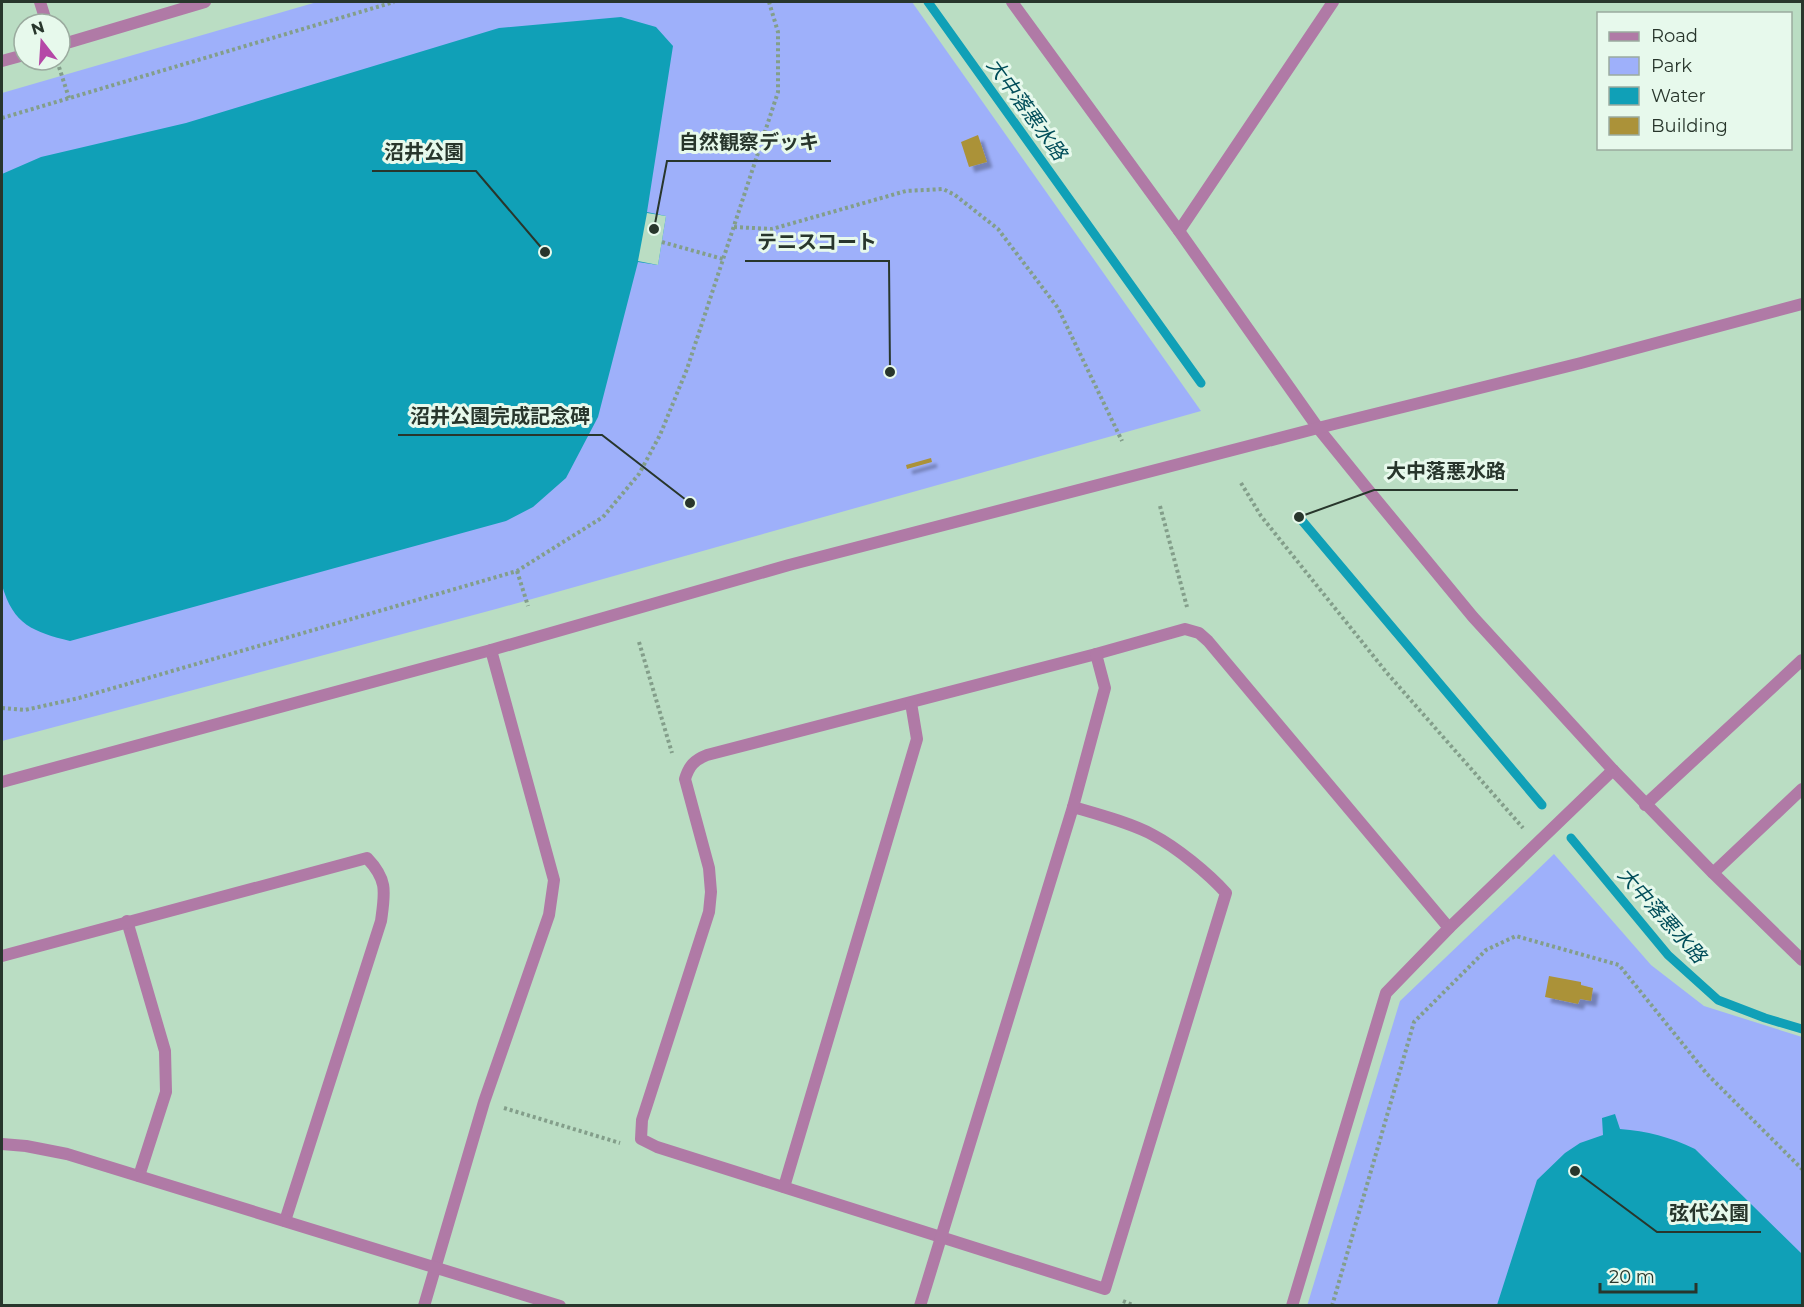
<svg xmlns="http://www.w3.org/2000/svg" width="1804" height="1307" viewBox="0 0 1804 1307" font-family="Montserrat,'Noto Sans JP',sans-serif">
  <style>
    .green { fill: #9eb0fa }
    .water { fill: #10a0b7 }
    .pier { fill: #baddc3 }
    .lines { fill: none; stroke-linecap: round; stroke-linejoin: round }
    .stream { stroke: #10a0b7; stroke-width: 9 }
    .building { fill: #ab9239; filter: url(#shadow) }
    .path { stroke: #839e8a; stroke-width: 4; stroke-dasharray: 3 3; stroke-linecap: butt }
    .minor { stroke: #b07aa6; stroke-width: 12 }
    .tertiary { stroke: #b07aa6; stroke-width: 12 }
    .labels { text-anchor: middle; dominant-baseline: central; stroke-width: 6; stroke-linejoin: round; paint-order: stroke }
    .water-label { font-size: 20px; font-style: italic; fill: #004d59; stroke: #e7f9ec }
    .leader { fill: none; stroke: #28362c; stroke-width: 2 }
    .callout-dot { fill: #28362c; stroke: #e7f9ec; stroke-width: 2 }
    .callout-label { font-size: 20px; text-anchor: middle; font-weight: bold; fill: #28362c; stroke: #e7f9ec; stroke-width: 6; stroke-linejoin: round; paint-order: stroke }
  </style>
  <defs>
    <filter id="shadow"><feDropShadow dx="5.5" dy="5.5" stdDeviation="1.5" flood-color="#0004"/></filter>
  </defs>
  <rect width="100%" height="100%" fill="#baddc3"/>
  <g class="green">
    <path d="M317,2H912L1201,411L496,609L2,741V93Z"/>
    <path d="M1554,854L1651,965L1704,1006L1802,1037V1305L1307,1306L1400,1001Z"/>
  </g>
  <g class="water">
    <path d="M621,17L656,27L673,46L647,212L666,216L658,265L638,262L598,417L566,478L533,507L506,521L70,641C34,632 13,625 2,585V174L41,157L186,123L499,28Z"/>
    <path d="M1615,1114L1620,1129C1647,1131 1670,1137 1695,1149L1802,1254V1305H1497L1537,1180L1565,1153L1580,1143L1603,1135L1602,1118Z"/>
  </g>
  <path class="pier" d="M647,213L666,216L658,265L638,261Z"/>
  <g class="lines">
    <g class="stream">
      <path d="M928,2L1201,383"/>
      <path d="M1299,517L1542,805"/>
      <path d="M1571,838L1668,955L1718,1000L1765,1018L1802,1029"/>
    </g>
  </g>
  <g class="building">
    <path d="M978,135L987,162L969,167L961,142Z"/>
    <path d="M931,458L932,462L907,469L906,465Z"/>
    <path d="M1549,976L1581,982V985L1593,988L1591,1001L1580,999L1578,1004L1545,997Z"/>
  </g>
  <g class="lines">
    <g class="path">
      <path d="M59,67L69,98"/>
      <path d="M2,118L394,2"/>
      <path d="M734,227L772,229L906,191L943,189L955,195L998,229L1058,308L1122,441"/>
      <path d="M662,242L723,259"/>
      <path d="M1241,483L1261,516L1387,673L1523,828"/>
      <path d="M1160,506L1187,607"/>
      <path d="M517,571L528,606"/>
      <path d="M639,642L672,753"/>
      <path d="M2,708L25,710L79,698L517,571L603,517L639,474L660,435L687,369L778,92V32L769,2"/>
      <path d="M504,1108L620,1143"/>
      <path d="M1123,1301L1135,1306"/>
      <path d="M1332,1306L1414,1022L1486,950L1516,936L1619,965L1707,1074L1802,1169"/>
    </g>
    <g class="minor">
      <path d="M40,2L47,24"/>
      <path d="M1179,231L1333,2"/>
      <path d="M1645,805L1802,660"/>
      <path d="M1073,807C1097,814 1131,823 1153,835C1176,847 1208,873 1226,893L1105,1289L657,1147L641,1139L642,1120L709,912L711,892L709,868L685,779C689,766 694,760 707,755L1096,654L1185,629L1199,633L1208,641L1449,928"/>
      <path d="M1713,873L1802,789"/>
      <path d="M127,921L165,1051L166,1092L139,1176"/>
      <path d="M2,956L367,858C388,880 385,892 381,921L285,1221"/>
      <path d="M784,1187L917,739L911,703"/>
      <path d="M424,1306L484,1102L549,915L554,880L491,650"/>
      <path d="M920,1306L1073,807L1105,688L1096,654"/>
      <path d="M1292,1306L1386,993L1449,928L1613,770"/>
    </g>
    <g class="tertiary">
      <path d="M1012,2L1179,231L1318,428L1365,486L1473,617L1613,770L1713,873L1802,960"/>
      <path d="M60,45L205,2"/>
      <path d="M2,61L24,55"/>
      <path d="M2,782L491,650L789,565L1318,428L1581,363L1802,304"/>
      <path d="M2,1144L26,1146L67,1154L560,1306"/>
    </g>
  </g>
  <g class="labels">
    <g class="water-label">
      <text transform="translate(1027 109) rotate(54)">大中落悪水路</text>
      <text transform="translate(1662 915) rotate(48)">大中落悪水路</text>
    </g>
  </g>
  <path class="leader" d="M654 229L667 161H831M545 252L476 171H372M890 372L889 261H745M690 503L602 435H398M1299 517L1374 490H1518M1575 1171L1657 1232H1761"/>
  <g class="callout-dot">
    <circle cx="654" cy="229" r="6"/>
    <circle cx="545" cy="252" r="6"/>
    <circle cx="890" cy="372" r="6"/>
    <circle cx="690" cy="503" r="6"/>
    <circle cx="1299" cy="517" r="6"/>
    <circle cx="1575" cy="1171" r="6"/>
  </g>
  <g class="callout-label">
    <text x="749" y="149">自然観察デッキ</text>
    <text x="424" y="159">沼井公園</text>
    <text x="817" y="249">テニスコート</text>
    <text x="500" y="423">沼井公園完成記念碑</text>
    <text x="1446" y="478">大中落悪水路</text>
    <text x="1709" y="1220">弦代公園</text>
  </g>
  <rect width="1804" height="1307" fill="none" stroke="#28362c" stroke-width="6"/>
  <rect x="1597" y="12" width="195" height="138" fill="#e7f9ec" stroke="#9bab9f" stroke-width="1.5"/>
  <rect x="1609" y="32" width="30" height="9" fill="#b07aa6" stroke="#9bab9f" stroke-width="1.5"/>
  <text x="1651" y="42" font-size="18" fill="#28362c">Road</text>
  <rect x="1609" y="57" width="30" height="18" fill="#9eb0fa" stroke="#9bab9f" stroke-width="1.5"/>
  <text x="1651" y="72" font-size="18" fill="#28362c">Park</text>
  <rect x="1609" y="87" width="30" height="18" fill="#10a0b7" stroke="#9bab9f" stroke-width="1.5"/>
  <text x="1651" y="102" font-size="18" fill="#28362c">Water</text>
  <rect x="1609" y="117" width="30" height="18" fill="#ab9239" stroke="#9bab9f" stroke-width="1.5"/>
  <text x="1651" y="132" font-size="18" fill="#28362c">Building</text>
  <g transform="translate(42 42) rotate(343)"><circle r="28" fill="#e7f9ec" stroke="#9bab9f" stroke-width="1.5"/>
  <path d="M0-4.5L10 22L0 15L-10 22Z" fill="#b548a7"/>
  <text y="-9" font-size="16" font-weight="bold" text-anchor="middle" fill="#28362c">N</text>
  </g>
  <path d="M1600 1283v9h96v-9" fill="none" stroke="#28362c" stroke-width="3"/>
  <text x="1609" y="1283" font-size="18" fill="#28362c" stroke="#e7f9ec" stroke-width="4.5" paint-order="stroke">20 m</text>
</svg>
